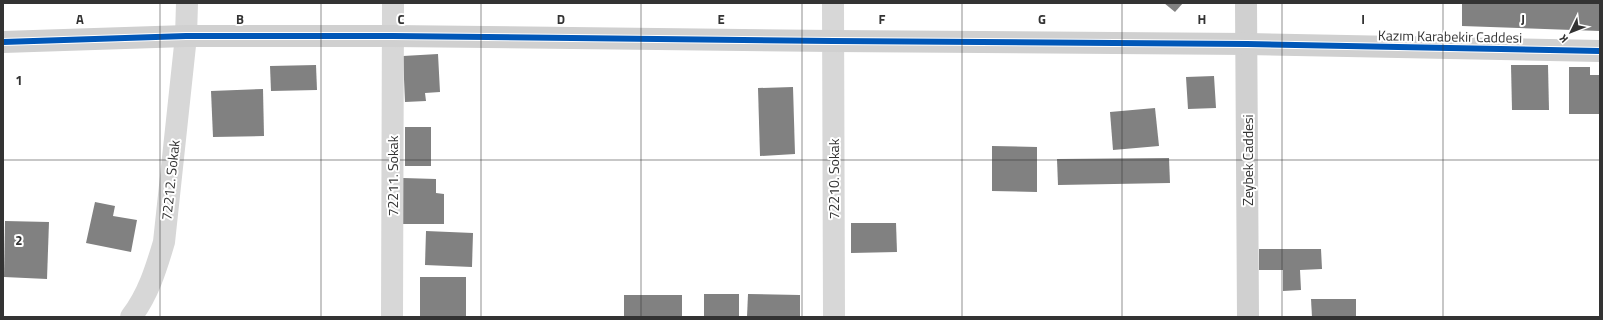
<svg xmlns="http://www.w3.org/2000/svg" width="1603" height="320" viewBox="0 0 1603 320" font-family="'Titillium Web',sans-serif">
  <style>
    .building { fill: #818181 }
    .lines { fill: none; stroke-linecap: round; stroke-linejoin: round }
    .street { stroke: #d7d7d7; stroke-width: 22 }
    .secondary { stroke: #d0d0d0; stroke-width: 22 }
    .cycleway-casing { stroke: #fff; stroke-width: 8 }
    .cycleway { stroke: #0057b8; stroke-width: 6 }
    .grid { fill: none; stroke: #333; stroke-width: 1; stroke-opacity: 0.55 }
    .labels { text-anchor: middle; dominant-baseline: central; stroke-width: 4; stroke-linejoin: round; paint-order: stroke }
    .street-label { font-size: 14px; fill: #333; stroke: #fff }
    .grid-label { font-size: 13px; text-anchor: middle; font-weight: bold; fill: #333; stroke: #fff; stroke-width: 4; stroke-linejoin: round; paint-order: stroke }
  </style>
  <rect width="100%" height="100%" fill="#fff"/>
  <g class="building">
    <path d="M1164,3H1183L1175,12Z"/>
    <path d="M1462,3H1600V31L1462,26Z"/>
    <path d="M438,54L440,92L425,93L426,101L405,102L403,56Z"/>
    <path d="M316,65L317,90L271,91L270,66Z"/>
    <path d="M1511,65H1548L1549,110H1512Z"/>
    <path d="M1569,67H1590V75H1600V114H1569Z"/>
    <path d="M1214,76L1216,108L1188,109L1186,77Z"/>
    <path d="M793,87L795,154L760,156L758,88Z"/>
    <path d="M263,89L264,136L213,137L211,91Z"/>
    <path d="M1155,108L1159,146L1113,150L1110,112Z"/>
    <rect x="405" y="127" width="26" height="39"/>
    <path d="M992,146L1037,147V192L992,191Z"/>
    <path d="M1169,158L1170,183L1058,185L1057,159Z"/>
    <path d="M403,178L436,179V193L444,194V224H402Z"/>
    <path d="M95,202L115,206L113,216L137,220L131,252L86,243Z"/>
    <path d="M5,221L49,222L47,279L4,277Z"/>
    <path d="M851,223H896L897,252L851,253Z"/>
    <path d="M426,231L473,233L472,267L425,265Z"/>
    <path d="M1259,249H1321L1322,269L1300,270L1301,290L1283,291V270H1259Z"/>
    <rect x="420" y="277" width="46" height="40"/>
    <rect x="704" y="294" width="35" height="23"/>
    <path d="M748,294L800,295V317H747Z"/>
    <rect x="624" y="295" width="58" height="22"/>
    <path d="M1311,299H1356V317H1312Z"/>
  </g>
  <g class="lines">
    <g class="street">
      <path d="M833,3L834,317"/>
      <path d="M131,317C148,295 156,269 164,242L186,36L187,3"/>
      <path d="M392,317L393,3"/>
    </g>
    <g class="secondary">
      <path d="M1246,3L1248,317"/>
      <path d="M3,42L186,36H393L833,41L1247,44L1600,51"/>
    </g>
    <g class="cycleway-casing">
      <path id="cycleway" d="M3,42L186,36H393L833,41L1247,44L1600,51"/>
    </g>
    <use href="#cycleway" class="cycleway"/>
  </g>
  <path class="grid" d="M160,3V317M321,3V317M481,3V317M641,3V317M802,3V317M962,3V317M1122,3V317M1282,3V317M1443,3V317M3,160H1600"/>
  <g class="labels">
    <g class="street-label">
      <text transform="translate(1450 36) rotate(1)">Kazım Karabekir Caddesi</text>
      <text transform="translate(1247 160) rotate(-90)">Zeybek Caddesi</text>
      <text transform="translate(392 176) rotate(-90)">72211. Sokak</text>
      <text transform="translate(833 179) rotate(-90)">72210. Sokak</text>
      <text transform="translate(170 180) rotate(-84)">72212. Sokak</text>
    </g>
  </g>
  <g class="grid-label">
    <text x="80" y="24">A</text>
    <text x="240" y="24">B</text>
    <text x="401" y="24">C</text>
    <text x="561" y="24">D</text>
    <text x="721" y="24">E</text>
    <text x="882" y="24">F</text>
    <text x="1042" y="24">G</text>
    <text x="1202" y="24">H</text>
    <text x="1363" y="24">I</text>
    <text x="1523" y="24">J</text>
    <text x="19" y="85">1</text>
    <text x="19" y="245">2</text>
  </g>
  <rect width="1603" height="320" fill="none" stroke="#333333" stroke-width="8"/>
  <g transform="translate(1571 32) rotate(227)" stroke="#ffffff" stroke-width="3" paint-order="stroke">
  <path d="M0-3L7 15L0 10L-7 15Z" fill="#333333"/>
  <text y="-6" font-size="11" font-weight="bold" text-anchor="middle" fill="#333333">K</text>
  </g>
</svg>
